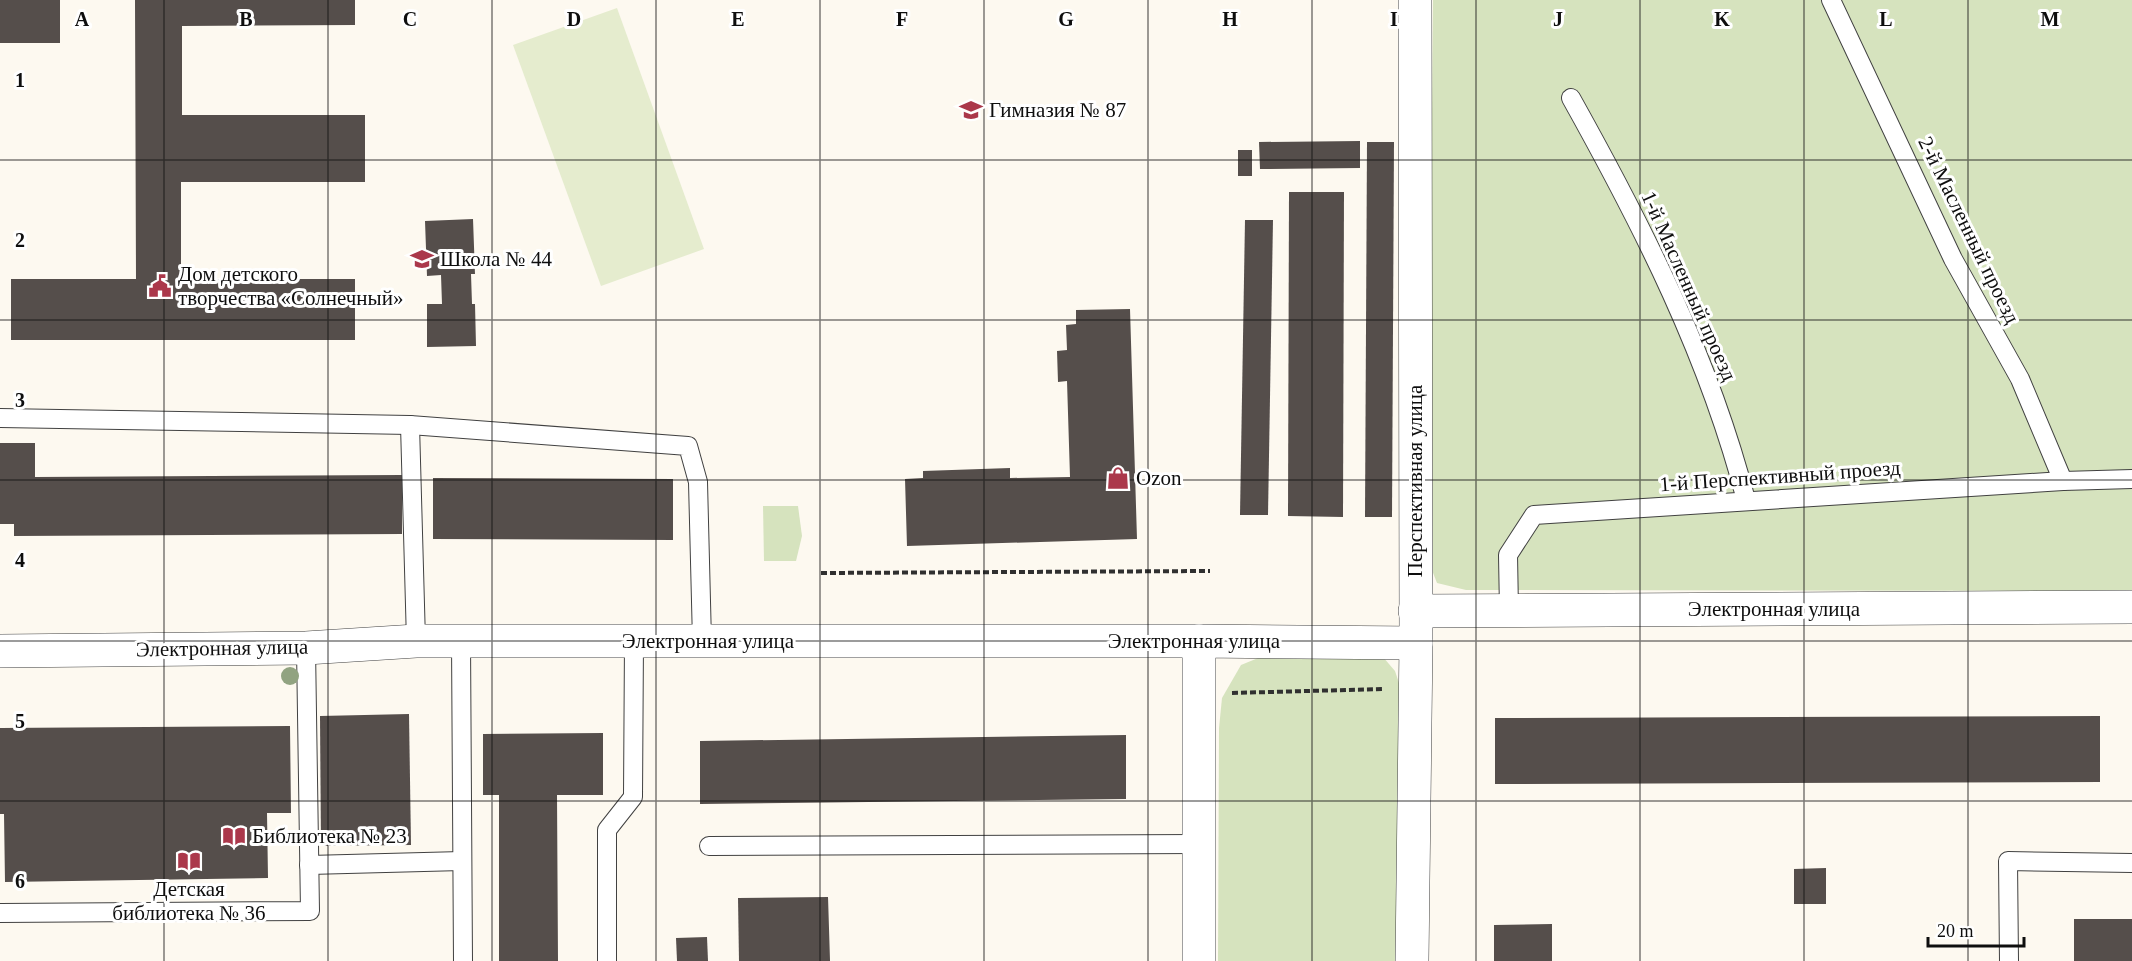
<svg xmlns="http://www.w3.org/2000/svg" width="2132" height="961" viewBox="0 0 2132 961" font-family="'Times New Roman',serif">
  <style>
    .green { fill: #d6e3be }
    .pitch { fill: #e5ecce }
    .building { fill: #554e4b }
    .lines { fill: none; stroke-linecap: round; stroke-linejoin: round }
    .service-casing { stroke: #414141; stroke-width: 20 }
    .minor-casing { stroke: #414141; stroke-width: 34 }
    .tertiary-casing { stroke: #414141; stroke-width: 34 }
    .path { stroke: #303030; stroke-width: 4; stroke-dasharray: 6 3; stroke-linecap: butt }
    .service { stroke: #fff; stroke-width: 18 }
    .minor { stroke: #fff; stroke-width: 33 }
    .tertiary { stroke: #fff; stroke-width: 33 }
    .tree { fill: #91a381 }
    .grid { fill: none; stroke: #0e0e0e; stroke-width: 1.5; stroke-opacity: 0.55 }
    .labels { text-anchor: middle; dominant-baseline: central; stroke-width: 6; stroke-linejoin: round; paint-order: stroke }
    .poi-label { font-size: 21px; fill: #0e0e0e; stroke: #fff; text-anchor: start }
    .street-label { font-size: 21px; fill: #0e0e0e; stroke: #fff }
    .grid-label { font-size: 20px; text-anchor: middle; font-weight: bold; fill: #0e0e0e; stroke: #fff; stroke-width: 6; stroke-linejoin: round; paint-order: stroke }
  </style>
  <rect width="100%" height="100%" fill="#fdf9f0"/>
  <g class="green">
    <path d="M1433,0H2132V591L1466,590L1437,583L1428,560Z"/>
    <path d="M763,506H798L802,536L796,561H764Z"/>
    <path d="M1263,656L1383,657L1395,671L1400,686V961H1218L1219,728L1222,698L1241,665Z"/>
  </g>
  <path class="pitch" d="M617,8L704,249L601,286L513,45Z"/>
  <g class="building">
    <rect x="0" y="0" width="60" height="43"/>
    <path d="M135,0H355V25L182,26V115H365V182H181V279H355V340H11V279H136Z"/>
    <path d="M1360,141V168L1260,169L1259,142Z"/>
    <path d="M1367,142H1394L1392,517H1365Z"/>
    <rect x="1238" y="150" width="14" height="26"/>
    <path d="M1289,192H1344L1343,517L1288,516Z"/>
    <path d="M473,219L475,274H471L472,304H475L476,346L427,347V304H442L441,275L427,276L425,221Z"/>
    <path d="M1245,220H1273L1268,515H1240Z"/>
    <path d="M1130,309L1137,539L907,546L905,479L923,478V471L1010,468V478L1070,477L1067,381L1058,382L1057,351L1067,350L1066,325L1076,324V310Z"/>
    <path d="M0,443H35V477L402,475V534L14,536V524H0Z"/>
    <path d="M433,478L673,479V540L433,539Z"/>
    <path d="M409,714L411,845L321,846L320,716Z"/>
    <path d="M2100,716V782L1495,784V718Z"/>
    <path d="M290,726L291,813H267L268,878L5,882L4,814H0V728Z"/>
    <path d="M603,733V795H557L558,961H499V795H483V734Z"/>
    <path d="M1126,735V799L700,804V741Z"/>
    <path d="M1826,868V904H1794V869Z"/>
    <path d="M828,897L830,961H739L738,898Z"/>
    <rect x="2074" y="919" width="58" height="42"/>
    <path d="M1552,924V961H1494V925Z"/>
    <path d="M707,937L708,961H677L676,938Z"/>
  </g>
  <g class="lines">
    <g class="service-casing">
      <g id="service">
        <path d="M1831,0L1953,259L2020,379L2063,481"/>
        <path d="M1571,98C1643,227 1709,357 1746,500"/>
        <path d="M0,418L410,425L688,446L698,482L702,641"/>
        <path d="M410,425L416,641"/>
        <path d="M1509,610L1508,555L1534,515L2063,481L2132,479"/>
        <path d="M461,641L463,961"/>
        <path d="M709,846L1199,844"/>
        <path d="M309,865L462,861"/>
        <path d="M0,913L310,911L306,648"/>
        <path d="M607,961V830L633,797L634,641"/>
        <path d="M2009,961L2008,861L2132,863"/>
      </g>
    </g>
    <g class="minor-casing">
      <g id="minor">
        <path d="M1415,611L2132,607"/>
        <path d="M0,651L306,648L416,641H1199"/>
      </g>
    </g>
    <g class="tertiary-casing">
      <g id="tertiary">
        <path d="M1199,961V641L1416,643"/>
        <path d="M1412,961L1416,643L1415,0"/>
      </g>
    </g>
    <g class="path">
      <path d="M821,573L1210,571"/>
      <path d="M1232,693L1383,689"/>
    </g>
    <use href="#service" class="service"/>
    <use href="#minor" class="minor"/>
    <use href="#tertiary" class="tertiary"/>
  </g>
  <circle class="tree" cx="290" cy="676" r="9"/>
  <path class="grid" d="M164,0V961M328,0V961M492,0V961M656,0V961M820,0V961M984,0V961M1148,0V961M1312,0V961M1476,0V961M1640,0V961M1804,0V961M1968,0V961M0,160H2132M0,320H2132M0,480H2132M0,641H2132M0,801H2132"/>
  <defs>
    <g id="school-bare" transform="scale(1.8)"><path d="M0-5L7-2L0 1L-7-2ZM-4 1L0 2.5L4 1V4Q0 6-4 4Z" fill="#ab384b" stroke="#fff" stroke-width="2.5" paint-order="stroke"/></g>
    <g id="civic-bare" transform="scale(1.8)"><path d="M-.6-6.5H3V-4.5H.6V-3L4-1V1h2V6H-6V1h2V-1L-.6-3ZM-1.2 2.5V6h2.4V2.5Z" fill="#ab384b" stroke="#fff" stroke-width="2.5" paint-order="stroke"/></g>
    <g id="shop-bare" transform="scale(1.8)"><path d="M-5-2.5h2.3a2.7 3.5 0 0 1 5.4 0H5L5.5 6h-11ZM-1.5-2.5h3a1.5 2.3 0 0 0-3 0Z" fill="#ab384b" stroke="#fff" stroke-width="2.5" paint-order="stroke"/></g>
    <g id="library-bare" transform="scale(1.8)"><path d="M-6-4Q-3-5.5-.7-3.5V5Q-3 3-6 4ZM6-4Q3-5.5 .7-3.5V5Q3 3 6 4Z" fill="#ab384b" stroke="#fff" stroke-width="2.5" paint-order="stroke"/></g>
  </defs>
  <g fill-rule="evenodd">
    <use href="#school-bare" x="971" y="110"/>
    <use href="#school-bare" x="422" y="259"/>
    <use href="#civic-bare" x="160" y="286"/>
    <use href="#shop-bare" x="1118" y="478"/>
    <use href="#library-bare" x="234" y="836"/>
    <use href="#library-bare" x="189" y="861"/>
  </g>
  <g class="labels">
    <g class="poi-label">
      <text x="989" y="110">Гимназия № 87</text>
      <text x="440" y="259">Школа № 44</text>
      <text x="178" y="274">Дом детского<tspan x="178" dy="24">творчества «Солнечный»</tspan></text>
      <text x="1136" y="478">Ozon</text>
      <text x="252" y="836">Библиотека № 23</text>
      <text x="189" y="889" text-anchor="middle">Детская<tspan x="189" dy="24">библиотека № 36</tspan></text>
    </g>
    <g class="street-label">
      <text transform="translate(1969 230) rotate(64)">2-й Масленный проезд</text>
      <text transform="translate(1689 286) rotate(66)">1-й Масленный проезд</text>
      <text transform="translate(1780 476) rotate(-4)">1-й Перспективный проезд</text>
      <text transform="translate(1415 481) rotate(-90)">Перспективная улица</text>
      <text x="1774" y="609">Электронная улица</text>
      <text x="708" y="641">Электронная улица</text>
      <text x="1194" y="641">Электронная улица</text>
      <text transform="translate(222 648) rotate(-1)">Электронная улица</text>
    </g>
  </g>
  <g class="grid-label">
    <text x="82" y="26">A</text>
    <text x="246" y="26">B</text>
    <text x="410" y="26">C</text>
    <text x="574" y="26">D</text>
    <text x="738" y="26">E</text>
    <text x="902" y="26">F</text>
    <text x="1066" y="26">G</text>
    <text x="1230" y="26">H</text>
    <text x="1394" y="26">I</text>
    <text x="1558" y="26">J</text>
    <text x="1722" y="26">K</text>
    <text x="1886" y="26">L</text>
    <text x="2050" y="26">M</text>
    <text x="20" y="87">1</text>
    <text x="20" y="247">2</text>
    <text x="20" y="407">3</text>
    <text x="20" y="567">4</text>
    <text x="20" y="728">5</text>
    <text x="20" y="888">6</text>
  </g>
  <path d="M1928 937v9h96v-9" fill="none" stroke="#0e0e0e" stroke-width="3"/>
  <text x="1937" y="937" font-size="18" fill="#0e0e0e" stroke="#ffffff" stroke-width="4.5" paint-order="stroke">20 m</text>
</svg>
